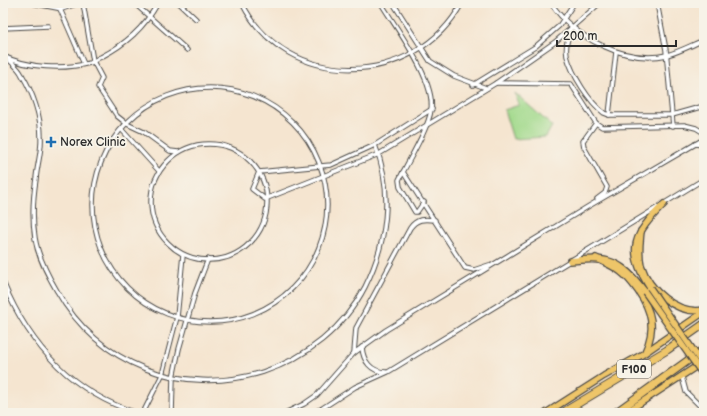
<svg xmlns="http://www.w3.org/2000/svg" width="707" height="416" viewBox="0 0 707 416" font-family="'Balsamiq Sans',sans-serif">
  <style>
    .green { fill: #a1d98b; stroke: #66825b }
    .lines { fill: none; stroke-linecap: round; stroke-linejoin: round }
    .minor-casing { stroke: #494744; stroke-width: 5.5 }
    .primary-casing { stroke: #494744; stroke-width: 8 }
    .motorway-casing { stroke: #494744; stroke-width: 9 }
    .minor { stroke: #fff; stroke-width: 3.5 }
    .primary { stroke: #eec569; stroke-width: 5.5 }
    .motorway { stroke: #eec569; stroke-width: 7 }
    .primary-bridge-casing { stroke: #494744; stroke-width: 8; stroke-linecap: butt }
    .primary-bridge { stroke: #eec569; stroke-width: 5.5 }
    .poi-dot { fill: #1f6fb2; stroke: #f7f3e8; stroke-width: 1.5 }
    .labels { text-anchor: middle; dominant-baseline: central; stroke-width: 3.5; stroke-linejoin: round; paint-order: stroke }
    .shield { fill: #f7f3e8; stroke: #686764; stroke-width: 1 }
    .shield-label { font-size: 11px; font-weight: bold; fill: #2b2b2b }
    .poi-label { font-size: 12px; fill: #2b2b2b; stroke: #f7f3e8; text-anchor: start }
  </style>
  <rect width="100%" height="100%" fill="#f7f3e8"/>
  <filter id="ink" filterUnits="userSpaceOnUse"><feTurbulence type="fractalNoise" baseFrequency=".025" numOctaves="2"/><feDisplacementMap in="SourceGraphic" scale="8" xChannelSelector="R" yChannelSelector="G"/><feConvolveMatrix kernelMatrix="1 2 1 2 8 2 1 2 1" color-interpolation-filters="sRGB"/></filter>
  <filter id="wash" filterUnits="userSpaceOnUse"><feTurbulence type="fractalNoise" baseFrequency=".012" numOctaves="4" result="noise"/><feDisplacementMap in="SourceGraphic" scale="16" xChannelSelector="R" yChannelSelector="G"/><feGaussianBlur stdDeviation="0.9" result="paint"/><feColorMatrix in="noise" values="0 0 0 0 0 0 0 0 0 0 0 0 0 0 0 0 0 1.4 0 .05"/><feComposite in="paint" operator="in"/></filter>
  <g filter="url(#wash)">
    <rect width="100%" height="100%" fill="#f5e5d0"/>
    <path class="green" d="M515,93L552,126L546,137L513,139L504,110L519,105Z"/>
  </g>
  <g filter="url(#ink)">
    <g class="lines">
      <g class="minor-casing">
        <g id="minor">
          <path d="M32,3L62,9L79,3"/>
          <path d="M83,3L93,61L102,78L98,87L117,116L127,124L144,132L170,151L178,152"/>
          <path d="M134,3L187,50"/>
          <path d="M179,3L196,19"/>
          <path d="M242,3C286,92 416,89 462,3"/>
          <path d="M381,3C396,28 436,81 431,110C428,130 408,161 399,180L400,187L415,212H417L424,202"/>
          <path d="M393,3L430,61L454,76L486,88"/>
          <path d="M551,3C574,38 625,64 667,55C679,52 692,45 704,40"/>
          <path d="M657,3L666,50L673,126"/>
          <path d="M60,9L84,64"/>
          <path d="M3,28L48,26"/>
          <path d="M571,28C568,36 565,47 567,56C572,74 589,102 604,113L609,115H672L704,106"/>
          <path d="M3,56C28,68 63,70 90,63C94,62 97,58 101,57C126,44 144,28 158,3"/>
          <path d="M7,58C12,63 19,68 22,75C33,93 41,116 41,137C42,151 37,165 36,179C33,198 32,219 35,238C38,257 47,274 57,291C98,365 182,397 263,372C306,358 344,328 365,287C387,243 394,192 375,145"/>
          <path d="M496,83L571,84L596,123L602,127L684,125L696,128L704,133"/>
          <path d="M473,85L535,47L559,26L574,3"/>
          <circle cx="210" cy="205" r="117"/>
          <path d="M432,109L375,145L331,165L259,172L252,189L265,199L379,154L496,83L555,42L600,3"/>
          <path d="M609,115L616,52"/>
          <path d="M596,123L583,141L584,147L607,187L605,193L597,199"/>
          <path d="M122,130L159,171"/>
          <path d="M695,144L704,145"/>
          <circle cx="209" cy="202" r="58"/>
          <path d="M403,172L465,268L474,270L489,265"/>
          <path d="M3,282C29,345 71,392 137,413"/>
          <path d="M362,347C363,361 371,372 386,372"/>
          <path d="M354,353L356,328L410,228C417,218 424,219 435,220"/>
          <path d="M682,377L686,392L704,410"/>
          <path d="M143,413L162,375L177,317L183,255"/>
          <path d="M172,413L173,378L179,349L195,293L208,259"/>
          <path d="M285,413L304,404L317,395L354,353L386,330L589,206L704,139"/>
          <path d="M311,413L321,409L355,387L388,372L704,179"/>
        </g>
      </g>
      <g class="primary-casing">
        <g id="primary">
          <path d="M641,231C640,242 638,254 641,265C649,290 676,315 704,310"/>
          <path d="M596,258C605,263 614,266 621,272C628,277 633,284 638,291C652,311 656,329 645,352"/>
          <path d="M570,261C609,256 621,260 645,292"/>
          <path d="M650,288C625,250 634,234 664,204"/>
          <path d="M546,413L604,376L643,354L704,312"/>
          <path d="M625,413L700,364"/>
        </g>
      </g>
      <g class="motorway-casing">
        <g id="motorway">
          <path d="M562,413L667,350L704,324"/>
          <path d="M615,413L704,349"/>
        </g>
      </g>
      <use href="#minor" class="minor"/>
      <use href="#primary" class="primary"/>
      <use href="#motorway" class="motorway"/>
      <g class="primary-bridge-casing">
        <g id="primary-bridge">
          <path d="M650,288L704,366"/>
          <path d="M645,292L704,376"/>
        </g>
      </g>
      <use href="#primary-bridge" class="primary-bridge"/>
    </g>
  </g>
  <path class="poi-dot" d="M49 136h4v4h4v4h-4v4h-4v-4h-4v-4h4z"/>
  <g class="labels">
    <rect class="shield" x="617" y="360" width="34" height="18" rx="3"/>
    <g class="shield-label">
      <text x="634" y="369">F100</text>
    </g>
    <g class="poi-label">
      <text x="60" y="142">Norex Clinic</text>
    </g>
  </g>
  <rect width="707" height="416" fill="none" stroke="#f7f3e8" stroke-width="16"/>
  <path d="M557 40v6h119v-6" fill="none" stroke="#2b2b2b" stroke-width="2"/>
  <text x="563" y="40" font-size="12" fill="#2b2b2b" stroke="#f7f3e8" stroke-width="3" paint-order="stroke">200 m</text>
</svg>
